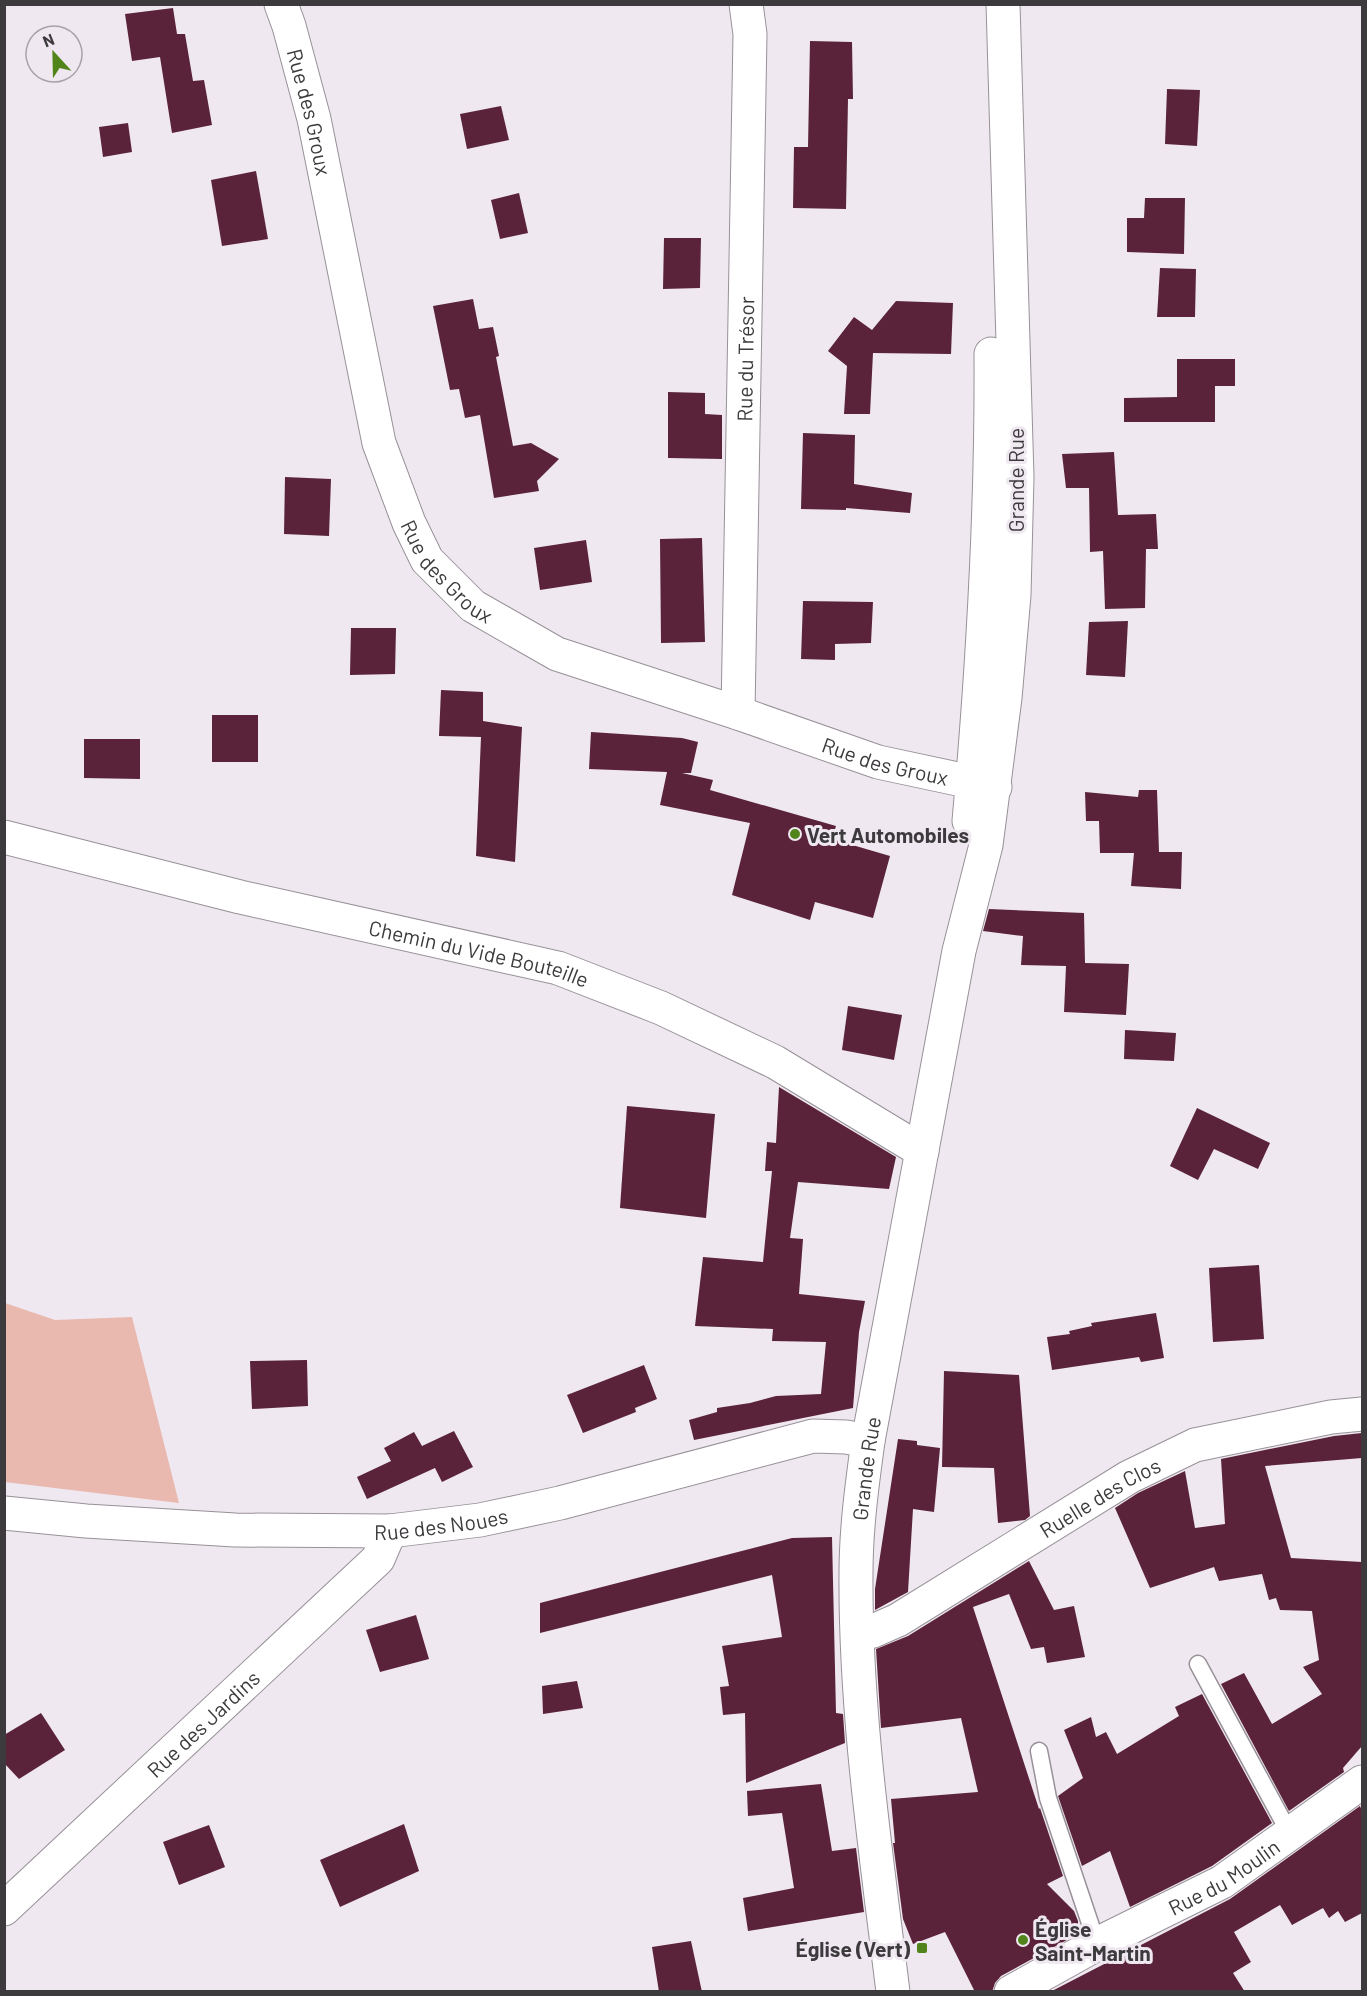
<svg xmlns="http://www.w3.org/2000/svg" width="1367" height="1996" viewBox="0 0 1367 1996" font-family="Barlow,sans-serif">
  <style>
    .green { fill: #e9b8af }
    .building { fill: #5b233a }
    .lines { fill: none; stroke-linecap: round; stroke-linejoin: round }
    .service-casing { stroke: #989198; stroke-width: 19 }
    .minor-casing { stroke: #989198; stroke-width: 35 }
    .primary-casing { stroke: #989198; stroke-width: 35 }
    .service { stroke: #fff; stroke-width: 16 }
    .minor { stroke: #fff; stroke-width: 33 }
    .primary { stroke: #fff; stroke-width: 33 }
    .poi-dot { fill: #51851b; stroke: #efe8f0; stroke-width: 2 }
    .labels { text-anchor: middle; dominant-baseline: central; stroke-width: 6; stroke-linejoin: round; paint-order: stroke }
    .street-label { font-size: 21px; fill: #3d3a3d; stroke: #efe8f0 }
    .poi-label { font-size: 21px; font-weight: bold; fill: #3d3a3d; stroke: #efe8f0; text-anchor: start }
  </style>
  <rect width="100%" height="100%" fill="#efe8f0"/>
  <path class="green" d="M5,1303L55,1320L132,1317L179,1503L5,1482Z"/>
  <g class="building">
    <path d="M173,8L177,34H185L193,81L204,80L212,125L172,133L160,57L132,61L125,14Z"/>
    <path d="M810,41L852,42L853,99H848L846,209L793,208L794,147H808Z"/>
    <path d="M1167,89L1200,90L1197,146L1165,144Z"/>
    <path d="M501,106L509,140L467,149L460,114Z"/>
    <path d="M128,123L132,152L103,157L99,127Z"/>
    <path d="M256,171L268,239L222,246L211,180Z"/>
    <path d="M519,193L528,233L500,239L491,200Z"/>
    <path d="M1145,198H1185L1184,254L1127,252V218H1144Z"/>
    <path d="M664,238H701L700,288L663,289Z"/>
    <path d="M1160,268L1196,269L1195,317H1157Z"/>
    <path d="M473,299L479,329L493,327L499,356L496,357L513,446L531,443L559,459L537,481L539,491L494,498L480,415L465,418L459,389L450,390L433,306Z"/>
    <path d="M896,301L953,303L951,354L873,353L870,414H844L847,366L828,351L854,317L872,330Z"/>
    <path d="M1177,359H1235V386H1215V422H1124V398L1177,397Z"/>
    <path d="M668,392L705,393V414L722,415V459L668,458Z"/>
    <path d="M803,433L855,435L854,484L912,493L910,513L846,508V510L801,509Z"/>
    <path d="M1114,452L1118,515L1156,514L1158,549H1146L1145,608L1105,609L1103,551L1090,552L1089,488H1066L1062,454Z"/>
    <path d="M285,477L331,479L329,536L284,534Z"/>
    <path d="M702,538L705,642L661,643L660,539Z"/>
    <path d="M586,540L592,582L540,590L534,548Z"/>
    <path d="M803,601L873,602L871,643L835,644V660L801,659Z"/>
    <path d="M1128,621L1125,677L1086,675L1089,622Z"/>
    <path d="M351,628H396L395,674L350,675Z"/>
    <path d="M441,690L483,692V721L522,727L515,862L476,856L481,737L439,736Z"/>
    <rect x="212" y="715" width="46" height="47"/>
    <path d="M591,732L682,738L698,742L691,773H682L713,780L710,790L836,826L832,839L890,856L873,918L815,902L810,920L732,895L750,823L660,805L667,772L589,769Z"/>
    <path d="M84,739H140V779L84,778Z"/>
    <path d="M1139,790H1157L1159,852H1182L1181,889L1131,886L1134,853H1100L1099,821H1086L1085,792L1138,797Z"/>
    <path d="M989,909L1084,913L1085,963L1129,964L1126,1015L1064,1012L1066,966L1021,965L1023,936L983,931Z"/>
    <path d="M848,1006L902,1015L894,1060L842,1050Z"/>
    <path d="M1125,1030L1176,1033L1174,1061L1124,1059Z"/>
    <path d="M779,1087L896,1157L889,1189L798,1182L790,1238L803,1239L799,1294L865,1301L859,1332L853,1408L694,1440L689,1420L717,1412V1408L750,1403L776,1396L821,1394L826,1342L772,1341L773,1329L695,1326L703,1257L763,1262L772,1171H765L767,1142L776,1143Z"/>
    <path d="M627,1106L715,1114L706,1218L620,1208Z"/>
    <path d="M1197,1108L1270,1143L1258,1169L1214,1149L1198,1180L1170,1166Z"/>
    <path d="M1259,1265L1264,1339L1213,1342L1209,1268Z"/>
    <path d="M1156,1313L1164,1358L1141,1362L1139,1357L1052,1370L1047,1337L1070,1334L1069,1331L1092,1326L1091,1323Z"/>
    <path d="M307,1360L308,1406L252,1409L250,1361Z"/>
    <path d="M644,1365L657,1399L635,1408L636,1412L583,1433L567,1395Z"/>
    <path d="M944,1371L1019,1375L1030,1516L1025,1520L998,1523L994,1468L942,1467Z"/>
    <path d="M454,1431L473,1467L442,1482L435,1468L367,1499L357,1477L391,1461L384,1448L414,1432L422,1446Z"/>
    <path d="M1362,1433V1458L1265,1466L1291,1558L1362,1562V1746L1343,1768L1344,1772L1289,1811L1221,1684L1244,1673L1272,1724L1322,1694L1303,1667L1319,1660L1312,1611L1280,1610L1276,1598L1269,1600L1262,1574L1219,1581L1214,1567L1150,1588L1115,1508L1138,1493L1185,1471L1195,1528L1225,1524L1221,1459L1334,1436Z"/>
    <path d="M898,1439L917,1441V1445L940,1448L934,1512L913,1509L908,1592L875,1610V1589Z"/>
    <path d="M832,1537L836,1713L843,1714L845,1743L746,1783L745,1713L723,1715L720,1687L729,1686L722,1646L782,1637L772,1575L540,1633V1603L792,1538Z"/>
    <path d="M1029,1561L1054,1610L1074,1606L1085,1657L1047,1663L1044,1647L1031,1649L1009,1594L973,1607L1039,1809L1040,1808L1063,1876L1047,1884L1074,1911L1078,1921V1929L1076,1935L1001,1976L995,1983L992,1992H975L945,1932L913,1944L903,1919L893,1843H895L891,1799L978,1792L961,1718L881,1728L876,1649L908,1636Z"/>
    <path d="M416,1615L429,1659L380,1672L366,1630Z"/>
    <path d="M577,1681L583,1708L543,1714L542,1686Z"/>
    <path d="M1202,1694L1272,1823L1212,1866L1130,1907L1110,1851L1082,1866L1058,1796L1083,1778L1064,1730L1091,1717L1096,1737L1106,1732L1117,1754L1179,1716L1175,1707Z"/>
    <path d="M41,1713L65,1750L19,1779L4,1763V1735Z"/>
    <path d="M821,1784L832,1851L856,1848L864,1912L748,1931L743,1898L794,1888L782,1813L748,1816L747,1791Z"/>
    <path d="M1360,1806L1362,1811V1913L1345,1922L1338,1911L1329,1918L1323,1908L1292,1925L1280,1905L1234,1932L1251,1962L1233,1973L1245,1992H1050L1230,1899Z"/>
    <path d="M404,1824L419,1871L340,1907L320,1860Z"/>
    <path d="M209,1825L225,1867L179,1885L163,1842Z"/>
    <path d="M691,1941L702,1992H659L652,1947Z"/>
  </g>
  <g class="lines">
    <g class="service-casing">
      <g id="service">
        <path d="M1198,1664L1290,1834"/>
        <path d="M1039,1751L1048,1798L1097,1944"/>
      </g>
    </g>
    <g class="minor-casing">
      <g id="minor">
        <path id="s1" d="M281,4L289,26L314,119L379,443L409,523L427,560L473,606L557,654L738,713L878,762L995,787"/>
        <path id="s2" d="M738,713L750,34L746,4"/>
        <path id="s3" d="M4,837L240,897L558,968L661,1008L775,1062L922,1151"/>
        <path id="s4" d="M4,1513L86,1521L235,1530L390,1531L480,1520L560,1503L813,1436L846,1437L868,1441"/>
        <path id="s5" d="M858,1634L873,1631L898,1620L1129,1477L1195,1445L1331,1417L1362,1414"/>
        <path id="s6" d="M4,1909L378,1559L390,1531"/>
        <path id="s7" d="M1011,1992L1097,1944L1222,1882L1362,1782"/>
      </g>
    </g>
    <g class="primary-casing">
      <g id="primary">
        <path d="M969,821C983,665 992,510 991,354"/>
        <path id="s8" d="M893,1992C876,1853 855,1713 856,1573C856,1529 862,1485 868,1441L959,951L986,845L1005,698L1014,595L1017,477L1003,4"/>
      </g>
    </g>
    <use href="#service" class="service"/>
    <use href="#minor" class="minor"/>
    <use href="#primary" class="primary"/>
  </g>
  <g class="poi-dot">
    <circle cx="795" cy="834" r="6"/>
    <circle cx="1023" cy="1940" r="6"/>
    <rect x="916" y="1942" width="12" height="12" rx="3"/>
  </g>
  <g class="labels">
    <g class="street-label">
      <text stroke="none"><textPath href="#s1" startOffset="112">Rue des Groux</textPath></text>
      <text stroke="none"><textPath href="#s2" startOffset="354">Rue du Trésor</textPath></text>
      <text transform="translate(1015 480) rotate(-90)">Grande Rue</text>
      <text stroke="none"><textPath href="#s1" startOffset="598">Rue des Groux</textPath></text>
      <text stroke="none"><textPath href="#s1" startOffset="1084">Rue des Groux</textPath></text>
      <text stroke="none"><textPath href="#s3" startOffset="489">Chemin du Vide Bouteille</textPath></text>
      <text stroke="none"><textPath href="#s8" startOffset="526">Grande Rue</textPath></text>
      <text stroke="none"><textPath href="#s5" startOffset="279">Ruelle des Clos</textPath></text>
      <text stroke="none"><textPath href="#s4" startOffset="438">Rue des Noues</textPath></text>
      <text stroke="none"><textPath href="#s6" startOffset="272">Rue des Jardins</textPath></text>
      <text stroke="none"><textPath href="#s7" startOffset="242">Rue du Moulin</textPath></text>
    </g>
    <g class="poi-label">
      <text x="807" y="834">Vert Automobiles</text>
      <text x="1035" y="1928">Église<tspan x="1035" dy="24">Saint-Martin</tspan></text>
      <text x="910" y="1948" text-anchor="end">Église (Vert)</text>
    </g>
  </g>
  <rect width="1367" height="1996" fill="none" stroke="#3d3a3d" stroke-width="12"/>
  <g transform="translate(54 54) rotate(338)"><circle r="28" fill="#efe8f0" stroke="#a8a2a8" stroke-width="1.5"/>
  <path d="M0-4.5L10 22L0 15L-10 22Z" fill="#51851b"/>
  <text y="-9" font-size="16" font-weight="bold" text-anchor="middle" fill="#3d3a3d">N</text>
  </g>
</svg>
